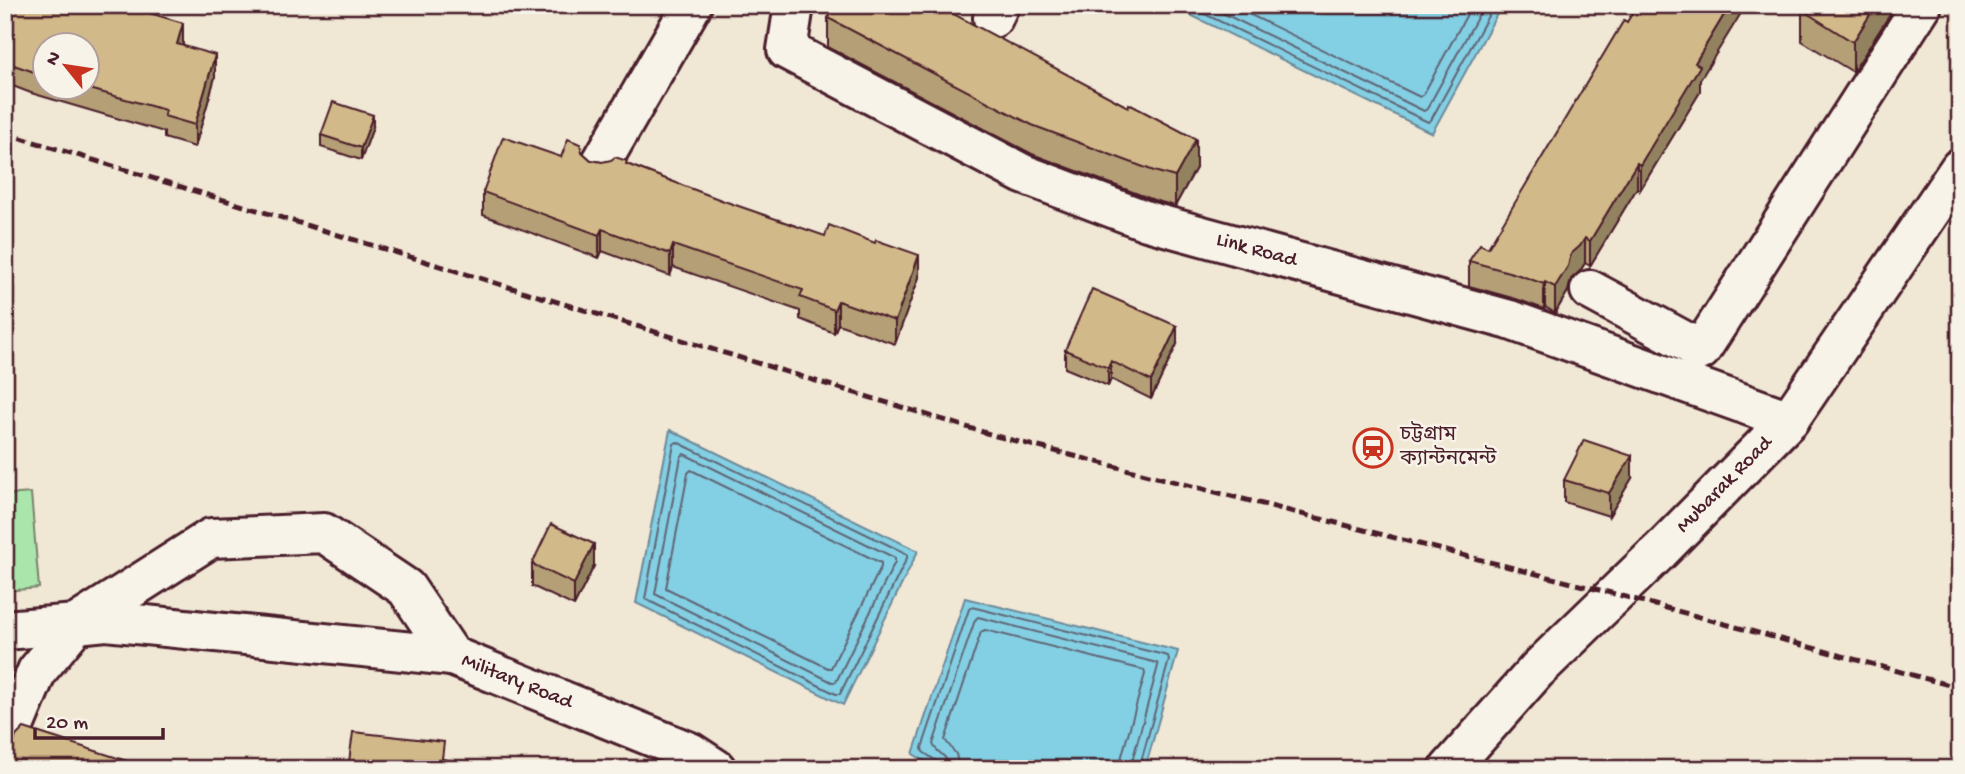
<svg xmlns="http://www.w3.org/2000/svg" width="1965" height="774" viewBox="0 0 1965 774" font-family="'Gochi Hand','Noto Sans Bengali',sans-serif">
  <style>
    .green { fill: #aae5ab; stroke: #7a826b; stroke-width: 2 }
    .water { fill: #83cfe3; stroke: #6c8999; stroke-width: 2 }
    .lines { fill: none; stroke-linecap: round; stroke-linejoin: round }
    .shore { stroke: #616575; stroke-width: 2 }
    .minor-casing { stroke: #4a1f2b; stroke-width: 44 }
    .minor { stroke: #f7f3e8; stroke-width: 38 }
    .rail { stroke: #4a1f2b; stroke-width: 5; stroke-dasharray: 10 5; stroke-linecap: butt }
    .wall { fill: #b59f76; stroke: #4a1f2b; stroke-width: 2; fill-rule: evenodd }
    .shaded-wall { fill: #938260; stroke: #4a1f2b; stroke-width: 2 }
    .building { fill: #d2b989; stroke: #4a1f2b; stroke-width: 2 }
    .labels { text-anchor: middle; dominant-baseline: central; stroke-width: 5; stroke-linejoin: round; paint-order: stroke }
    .street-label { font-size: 21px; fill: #4a1f2b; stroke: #f7f3e8 }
    .poi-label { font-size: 21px; fill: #4a1f2b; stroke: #f7f3e8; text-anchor: start }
  </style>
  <rect width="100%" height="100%" fill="#f0e7d5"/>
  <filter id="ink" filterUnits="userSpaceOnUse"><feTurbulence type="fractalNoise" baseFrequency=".0143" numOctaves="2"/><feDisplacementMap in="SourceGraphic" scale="14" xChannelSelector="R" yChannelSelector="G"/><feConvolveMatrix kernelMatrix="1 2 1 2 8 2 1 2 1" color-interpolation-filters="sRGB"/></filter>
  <g filter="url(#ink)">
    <path class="green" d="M31,493L39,588L5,591V495Z"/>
    <g class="water">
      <path d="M1170,5H1502L1432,133Z"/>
      <path d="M670,430L918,551L843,705L636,603Z"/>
      <path d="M965,598L1178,651L1145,769H938L913,754Z"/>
    </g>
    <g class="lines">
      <g class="shore">
        <path d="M1186,5L1428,122L1431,120L1494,5"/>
        <path d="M1206,5L1424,111L1427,109L1484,5"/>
        <path d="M1230,5L1420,97L1423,95L1472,5"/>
        <path d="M677,442L907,554V558L840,694H836L645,599L674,444Z"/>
        <path d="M684,454L895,558V562L836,682H832L655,594L681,457Z"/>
        <path d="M691,470L881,563V567L831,668H828L666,588L688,473Z"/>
        <path d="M940,769L938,762L923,752L922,748L969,609L972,607L1168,656L1169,660L1139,769"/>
        <path d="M949,769C948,753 937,755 933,744L975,620L978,617L1157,663L1158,666L1130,769"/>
        <path d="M959,769L956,754L945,740L981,632L985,630L1144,670L1145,674L1121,759L1120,769"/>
      </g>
      <g class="minor-casing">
        <g id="minor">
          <path id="s1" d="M794,5L787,50L1023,174L1147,221L1510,320L1789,420"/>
          <path d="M993,18L999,5"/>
          <path d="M601,163L692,5"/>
          <path d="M1590,290L1701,350L1922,5"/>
          <path id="s2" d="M5,630L76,624L211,538L324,533L406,588L452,656L690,752L716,769"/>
          <path d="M5,748L37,671L76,624L106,621L452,656"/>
          <path id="s3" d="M1449,769L1537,670L1660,551L1789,420L1960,168"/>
        </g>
      </g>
      <use href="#minor" class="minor"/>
      <path class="rail" d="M5,133L996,436L1615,594L1960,688"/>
    </g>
    <g class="wall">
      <path d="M5,5L124,6L183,45L215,77L195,147L164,138V132L31,93L5,83ZM46,46L88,88H46Z"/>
      <path d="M1896,5L1853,72L1802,41V10Z"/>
      <path d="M828,18L1196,168L1175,206L1154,200L1032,154L828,47Z"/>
      <path d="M1627,22L1700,80V92L1640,190L1637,188L1590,266L1585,263L1580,271L1571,279L1568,291L1555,313L1545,307L1544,309L1516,299L1469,286V261L1488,248Z"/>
      <path d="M373,127L361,160L321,147V135Z"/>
      <path d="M582,152L591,160L602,162L627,164L919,277L895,344L838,324L834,333L800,319V311L673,267L670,276L602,251L599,258L483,215V192L561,157Z"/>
      <path d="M1177,344L1151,399L1111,379L1108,386L1065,368V350Z"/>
      <path d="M1632,478L1609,516L1564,502V480Z"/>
      <path d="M532,564L594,566L574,606L532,586Z"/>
    </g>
    <g class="shaded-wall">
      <path d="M1730,5H1746L1700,80V92L1640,190V165L1695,63Z"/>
      <path d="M1876,5H1896L1853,72V42Z"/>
      <path d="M183,23V45L177,65V44Z"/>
      <path d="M215,55V77L195,147V125Z"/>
      <path d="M373,115V127L361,160V148Z"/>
      <path d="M1196,139V168L1175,206V177Z"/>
      <path d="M1637,163V188L1590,266V241Z"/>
      <path d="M602,229V251L599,258V235Z"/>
      <path d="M1585,238V263L1580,271L1571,279L1568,291L1555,313V287L1571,254Z"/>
      <path d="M673,245V267L670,276V254Z"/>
      <path d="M919,255V277L895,344V321Z"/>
      <path d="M1545,282V307L1544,309V284Z"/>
      <path d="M838,301V324L834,333V310Z"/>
      <path d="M1177,326V344L1151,399V381Z"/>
      <path d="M1111,361V379L1108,386V368Z"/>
      <path d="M1632,456V478L1609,516V493Z"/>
      <path d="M594,544V566L574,606V584Z"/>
    </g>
    <g class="building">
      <path d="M5,5H123L183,23L177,44L215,55L195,125L164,116L165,110L86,88H88V46H46V76L5,62Z"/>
      <path d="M835,5H937L1128,107L1129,104L1196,139L1175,177L1154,171L1032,125L828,18Z"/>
      <path d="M1637,5H1730L1695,63L1700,66L1640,165L1637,163L1590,241L1585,238L1580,246L1571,254L1568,266L1555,287L1545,282L1544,284L1516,274L1469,261L1480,244L1488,248L1624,20L1627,22Z"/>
      <path d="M1805,5H1876L1853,42L1802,10Z"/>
      <path d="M333,102L373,115L361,148L321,135Z"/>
      <path d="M503,137L561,157L568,139L580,144L582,152L591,160L602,162L611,160L615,157L627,161L626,164L724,201L825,236L829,225L875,243L876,240L919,255L895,321L838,301L834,310L800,297L803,290L673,245L670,254L602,229L599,235L483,192Z"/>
      <path d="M1092,289L1177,326L1151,381L1111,361L1108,368L1065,350Z"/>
      <path d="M1584,440L1632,456L1609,493L1564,480Z"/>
      <path d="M551,524L594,544L574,584L532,564Z"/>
      <path d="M24,728L152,769H5L16,736Z"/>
      <path d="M353,732L444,742L442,759L476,764L475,769H348Z"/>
    </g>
  </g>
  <defs>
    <g id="station-ring" transform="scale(2.0125)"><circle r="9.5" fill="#f7f3e8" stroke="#c8321e" stroke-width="1.5"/><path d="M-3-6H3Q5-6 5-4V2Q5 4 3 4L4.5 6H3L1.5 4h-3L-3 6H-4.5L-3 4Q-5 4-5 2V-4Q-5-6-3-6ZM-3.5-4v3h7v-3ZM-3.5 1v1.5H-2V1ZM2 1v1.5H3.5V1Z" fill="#c8321e"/></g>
  </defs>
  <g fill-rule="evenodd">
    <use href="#station-ring" x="1373" y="448"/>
  </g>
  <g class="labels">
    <g class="street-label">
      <text stroke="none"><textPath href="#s1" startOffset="558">Link Road</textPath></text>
      <text stroke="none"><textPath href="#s3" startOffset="396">Mubarak Road</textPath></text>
      <text stroke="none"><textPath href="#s2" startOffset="595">Military Road</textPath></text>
    </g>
    <g class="poi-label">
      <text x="1400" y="436">চট্টগ্রাম<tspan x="1400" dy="24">ক্যান্টনমেন্ট</tspan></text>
    </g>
  </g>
  <rect width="1965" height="774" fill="none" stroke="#f7f3e8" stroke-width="28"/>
  <rect x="14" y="14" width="1937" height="746" fill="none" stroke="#4a1f2b" stroke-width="2.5" filter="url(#ink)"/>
  <g transform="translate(66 66) rotate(300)"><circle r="33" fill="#f7f3e8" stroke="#b29e9c" stroke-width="2"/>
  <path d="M0-5L12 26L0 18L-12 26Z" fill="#c8321e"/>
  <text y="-10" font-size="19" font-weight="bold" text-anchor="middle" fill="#4a1f2b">N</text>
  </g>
  <path d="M35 728v10h128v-10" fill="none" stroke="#4a1f2b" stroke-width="3.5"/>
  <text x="46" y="728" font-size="21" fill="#4a1f2b" stroke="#f7f3e8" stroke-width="5" paint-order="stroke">20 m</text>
</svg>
